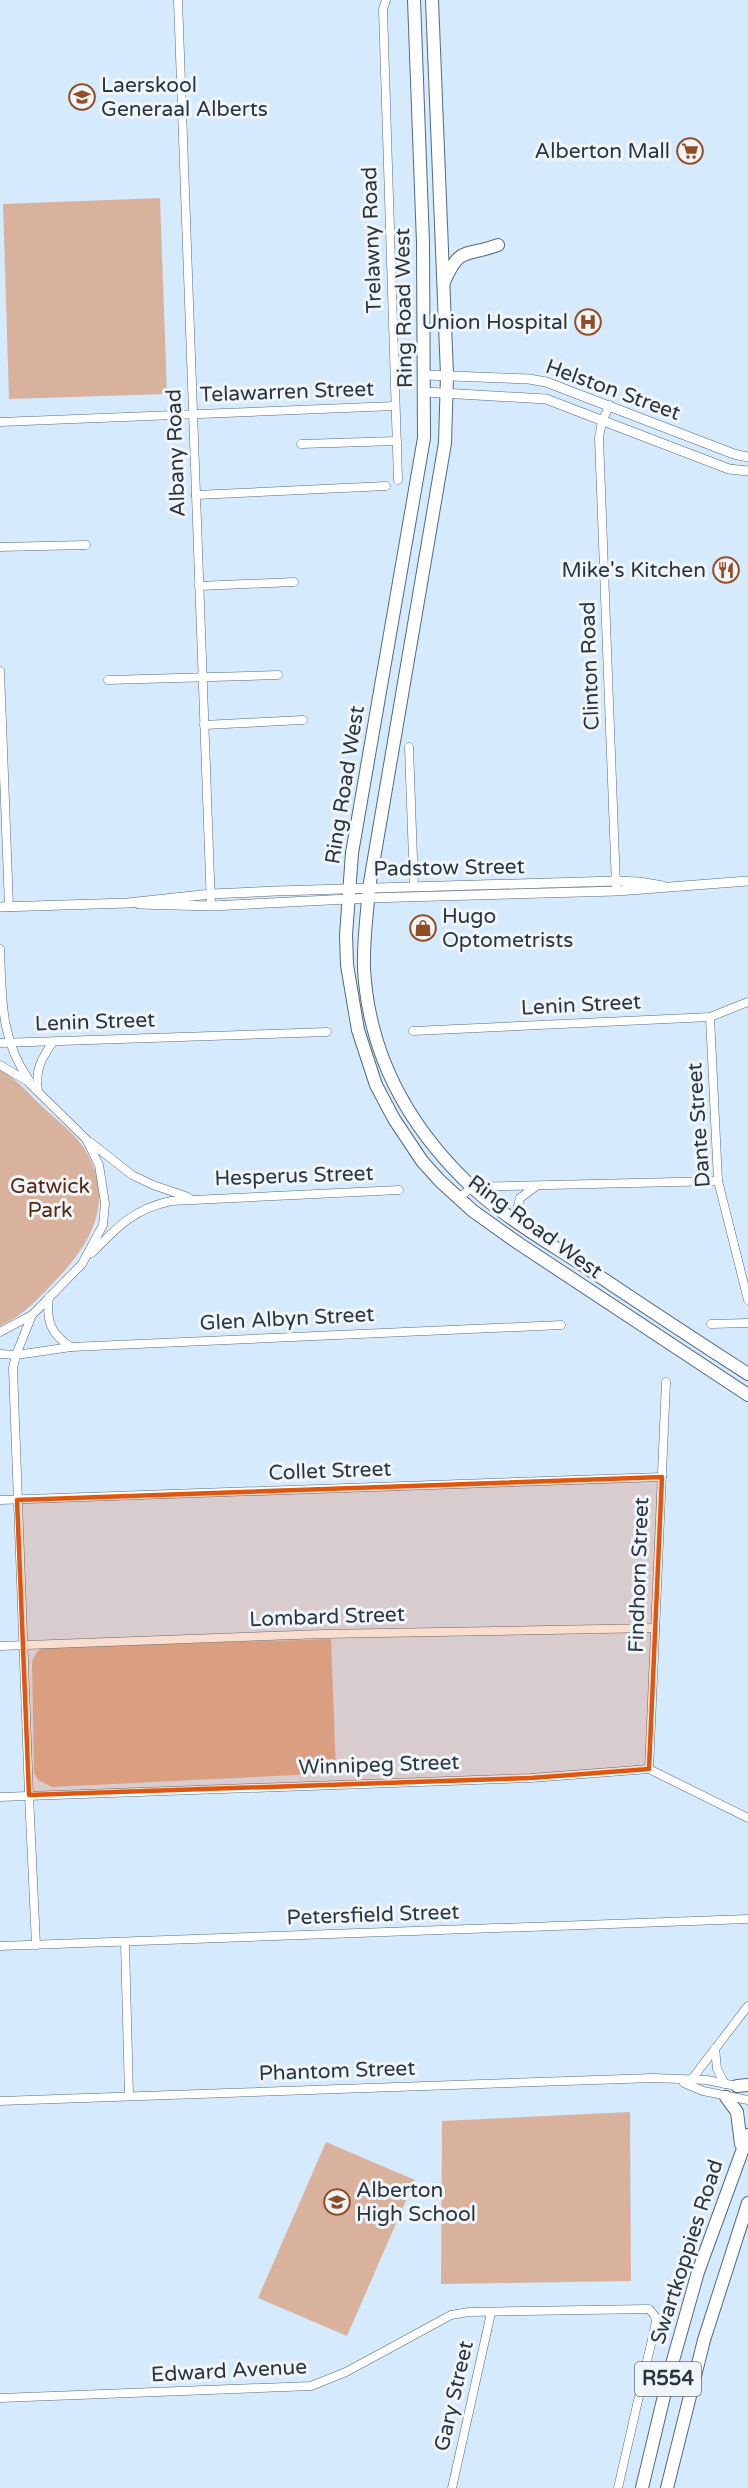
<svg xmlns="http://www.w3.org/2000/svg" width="748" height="2488" viewBox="0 0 748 2488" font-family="'Varela Round',sans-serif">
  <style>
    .green { fill: #d9b29e }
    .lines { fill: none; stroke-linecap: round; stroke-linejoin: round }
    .minor-casing { stroke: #53697f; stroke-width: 9 }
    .tertiary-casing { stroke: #53697f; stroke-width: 10 }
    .primary-casing { stroke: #53697f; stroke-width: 14 }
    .minor { stroke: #fff; stroke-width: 8 }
    .tertiary { stroke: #fff; stroke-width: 9 }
    .primary { stroke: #fff; stroke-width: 12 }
    .marked { fill: #df570f; fill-opacity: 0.2; stroke: #df570f; stroke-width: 4.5; stroke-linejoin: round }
    .labels { text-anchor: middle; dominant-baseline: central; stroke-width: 6; stroke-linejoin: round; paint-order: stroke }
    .shield { fill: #f0f5fa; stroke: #666f77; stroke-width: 1.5 }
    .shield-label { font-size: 20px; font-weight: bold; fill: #2b353f }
    .poi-label { font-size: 21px; fill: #2b353f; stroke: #f0f5fa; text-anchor: start }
    .street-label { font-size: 21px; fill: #2b353f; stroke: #f0f5fa }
    .park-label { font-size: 21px; fill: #56290e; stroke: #f0f5fa }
  </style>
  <rect width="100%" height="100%" fill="#d6eafe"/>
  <g class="green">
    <path d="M160,198L167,394L9,399L3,204Z"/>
    <path d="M0,1070C18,1080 30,1095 45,1109C58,1121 74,1133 84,1148C116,1198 93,1242 56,1280C39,1298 24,1315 0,1326Z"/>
    <path d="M331,1639L336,1773L52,1787L38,1780L34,1773L32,1662L36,1653L41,1648Z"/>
    <path d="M630,2112L631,2281L441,2284L442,2121Z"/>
    <path d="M326,2142L415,2180L347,2336L258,2298Z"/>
  </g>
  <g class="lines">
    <g class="minor-casing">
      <g id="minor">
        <path d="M178,0L211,906"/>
        <path d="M386,0L383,9L398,480"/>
        <path d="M610,405L602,421L599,438L616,886"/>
        <path d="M0,422L395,406"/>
        <path d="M301,444L397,441"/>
        <path d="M196,495L386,486"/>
        <path d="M0,547L86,545"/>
        <path d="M199,586L294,582"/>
        <path d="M0,671L9,907"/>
        <path d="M108,680L278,675"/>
        <path d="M204,725L303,720"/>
        <path d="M409,747L414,887"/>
        <path d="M0,949C2,997 0,1039 29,1080"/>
        <path d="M710,1017L718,1181L748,1300"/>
        <path d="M413,1031L710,1017L748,1002"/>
        <path d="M0,1043L327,1032"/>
        <path d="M0,1065L27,1081L86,1139L99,1165L105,1203L103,1225L82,1264L32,1315L0,1332"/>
        <path d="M38,1091C35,1070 41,1059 53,1042"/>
        <path d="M90,1142L132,1175L153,1185L188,1197"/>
        <path d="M459,1198L472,1187L718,1181"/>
        <path d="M521,1223L517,1210L520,1198L535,1187"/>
        <path d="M92,1253C118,1226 134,1209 171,1201L399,1190"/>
        <path d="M49,1297C46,1320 50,1334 71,1347"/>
        <path d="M32,1315L16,1355L13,1368L29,1795L36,1945"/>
        <path d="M711,1324L748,1323"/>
        <path d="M0,1354L16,1355L71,1347L561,1325"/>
        <path d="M0,1500L662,1477"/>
        <path d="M0,1646L324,1634L655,1628"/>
        <path d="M649,1769L666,1382"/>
        <path d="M0,1797L531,1778L649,1769L748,1818"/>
        <path d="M125,1943L129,2096"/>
        <path d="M0,1946L748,1919"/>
        <path d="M715,2048L717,2069L725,2084"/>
        <path d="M684,2083L703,2091L748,2100"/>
        <path d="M688,2084L748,2006"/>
        <path d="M0,2101L653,2078L707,2080L741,2087"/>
        <path d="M0,2398L311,2386L346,2372L451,2315L469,2312L649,2309L655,2316L656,2322L618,2488"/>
        <path d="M452,2488L491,2313"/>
      </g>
    </g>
    <g class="tertiary-casing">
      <g id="tertiary">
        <path d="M425,375L529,379L546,382L734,454L748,457"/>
        <path d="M425,392L546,399L729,469L748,471"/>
        <path d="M139,904L211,906L369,898L617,891L748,881"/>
        <path d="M0,907L128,903L211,894L276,891L616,881L639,882L663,886"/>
      </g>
    </g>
    <g class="primary-casing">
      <g id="primary">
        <path d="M414,0L423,243L424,438L352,853L346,935L347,965L358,1030L376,1085L394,1119L422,1161L440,1181L473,1211L518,1243L748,1395"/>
        <path d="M432,0L447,375L445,443L369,888C367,915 363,942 364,969C369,1056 410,1129 473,1188C505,1217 544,1240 581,1264C636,1301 692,1338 748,1374"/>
        <path d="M444,282C460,245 466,257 498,245"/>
        <path d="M737,2086L748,2085"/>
        <path d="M726,2097L737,2112L741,2144"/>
        <path d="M642,2488L670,2371L698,2272L748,2135"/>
        <path d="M667,2488L704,2340L748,2203"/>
      </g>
    </g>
    <use href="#minor" class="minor"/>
    <use href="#tertiary" class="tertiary"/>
    <use href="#primary" class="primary"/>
  </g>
  <path class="marked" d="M662,1477L649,1769L531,1778L29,1795L17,1500Z"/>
  <defs>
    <g id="school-ring" transform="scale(1.35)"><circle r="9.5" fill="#f0f5fa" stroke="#924d24" stroke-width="1.5"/><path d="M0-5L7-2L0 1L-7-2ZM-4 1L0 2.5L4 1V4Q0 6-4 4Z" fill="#924d24"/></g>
    <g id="supermarket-ring" transform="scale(1.35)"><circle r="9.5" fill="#f0f5fa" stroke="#924d24" stroke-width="1.5"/><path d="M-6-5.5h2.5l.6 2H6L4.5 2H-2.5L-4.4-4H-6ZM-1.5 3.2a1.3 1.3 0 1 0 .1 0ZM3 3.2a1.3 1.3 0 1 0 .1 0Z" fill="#924d24"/></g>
    <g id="hospital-ring" transform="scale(1.35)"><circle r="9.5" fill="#f0f5fa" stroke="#924d24" stroke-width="1.5"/><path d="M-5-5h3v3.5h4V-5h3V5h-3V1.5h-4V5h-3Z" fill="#924d24"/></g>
    <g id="restaurant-ring" transform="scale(1.35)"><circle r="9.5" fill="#f0f5fa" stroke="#924d24" stroke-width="1.5"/><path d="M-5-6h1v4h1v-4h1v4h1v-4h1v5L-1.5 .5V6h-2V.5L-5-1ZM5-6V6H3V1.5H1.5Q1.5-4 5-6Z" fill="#924d24"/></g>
    <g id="shop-ring" transform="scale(1.35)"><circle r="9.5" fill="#f0f5fa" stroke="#924d24" stroke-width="1.5"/><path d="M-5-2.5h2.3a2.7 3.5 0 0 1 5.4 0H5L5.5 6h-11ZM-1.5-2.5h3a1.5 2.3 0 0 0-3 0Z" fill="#924d24"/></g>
  </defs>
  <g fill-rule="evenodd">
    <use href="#school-ring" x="82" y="97"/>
    <use href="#supermarket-ring" x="690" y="151"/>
    <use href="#hospital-ring" x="588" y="322"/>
    <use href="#restaurant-ring" x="726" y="570"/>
    <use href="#shop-ring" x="423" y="928"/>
    <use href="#school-ring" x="337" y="2202"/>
  </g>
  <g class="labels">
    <rect class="shield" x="635" y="2362" width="66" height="34" rx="4.5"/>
    <g class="shield-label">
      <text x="668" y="2379">R554</text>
    </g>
    <g class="poi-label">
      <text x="101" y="85">Laerskool<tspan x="101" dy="24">Generaal Alberts</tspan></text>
      <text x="670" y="151" text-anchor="end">Alberton Mall</text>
      <text x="568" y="322" text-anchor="end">Union Hospital</text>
      <text x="706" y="570" text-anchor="end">Mike's Kitchen</text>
      <text x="442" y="916">Hugo<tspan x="442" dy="24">Optometrists</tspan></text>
      <text x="356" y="2190">Alberton<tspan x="356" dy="24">High School</tspan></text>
    </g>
    <g class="street-label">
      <text transform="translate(372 240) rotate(-92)">Trelawny Road</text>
      <text transform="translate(404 308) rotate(-91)">Ring Road West</text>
      <text transform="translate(613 390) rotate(20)">Helston Street</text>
      <text transform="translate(287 392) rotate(-2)">Telawarren Street</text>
      <text transform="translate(176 453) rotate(-92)">Albany Road</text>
      <text transform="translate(590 666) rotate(-92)">Clinton Road</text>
      <text transform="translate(345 785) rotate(-81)">Ring Road West</text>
      <text transform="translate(449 868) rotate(-1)">Padstow Street</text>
      <text transform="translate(581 1005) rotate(-3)">Lenin Street</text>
      <text transform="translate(95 1022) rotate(-2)">Lenin Street</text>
      <text transform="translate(699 1125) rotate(-94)">Dante Street</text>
      <text transform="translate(294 1176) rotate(-2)">Hesperus Street</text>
      <text transform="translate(535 1227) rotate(36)">Ring Road West</text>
      <text transform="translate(287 1319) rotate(-3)">Glen Albyn Street</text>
      <text transform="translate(330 1471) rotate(-2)">Collet Street</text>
      <text transform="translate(639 1575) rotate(-88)">Findhorn Street</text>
      <text transform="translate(327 1617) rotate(-2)">Lombard Street</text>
      <text transform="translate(379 1765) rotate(-2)">Winnipeg Street</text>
      <text transform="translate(373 1915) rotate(-2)">Petersfield Street</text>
      <text transform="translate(337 2071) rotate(-2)">Phantom Street</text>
      <text transform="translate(687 2252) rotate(-72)">Swartkoppies Road</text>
      <text transform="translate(229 2371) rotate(-3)">Edward Avenue</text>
      <text transform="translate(454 2396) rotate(-77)">Gary Street</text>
    </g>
    <g class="park-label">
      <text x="50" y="1186">Gatwick<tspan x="50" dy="24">Park</tspan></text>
    </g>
  </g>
</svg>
